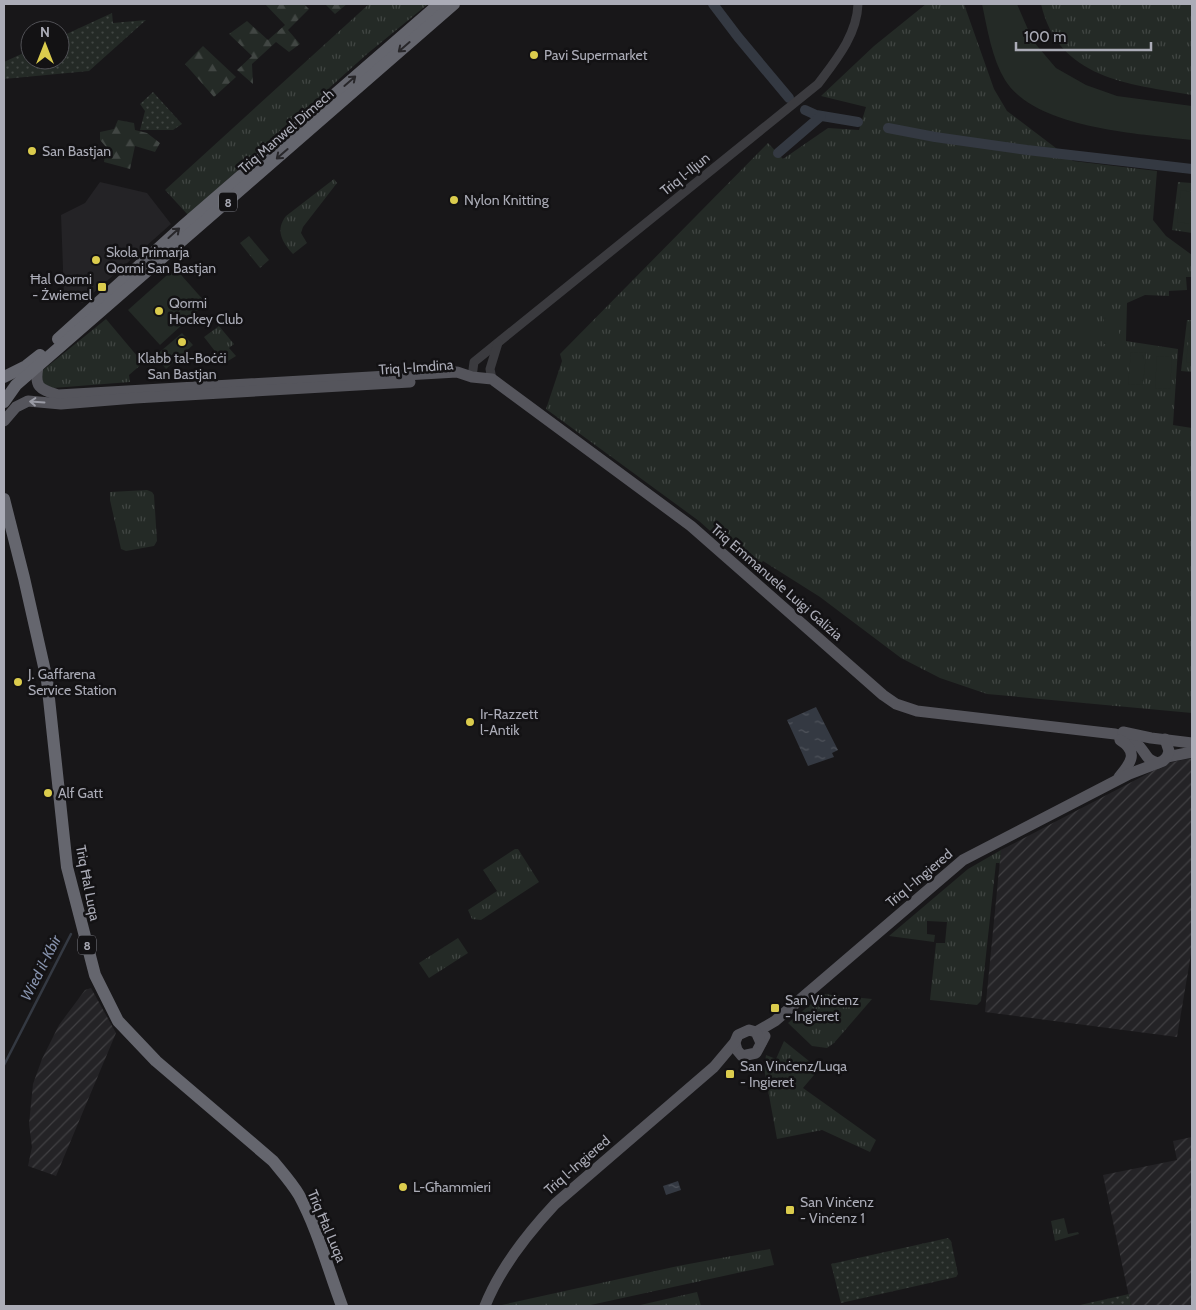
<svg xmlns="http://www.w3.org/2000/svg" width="1196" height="1310" viewBox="0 0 1196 1310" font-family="Cabin,sans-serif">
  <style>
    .built { fill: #242326 }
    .industrial { fill: url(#industrial-furrows) }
    .grass { fill: url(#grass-tufts) }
    .forest { fill: url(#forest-firs) }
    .garden { fill: url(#garden-dots) }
    .pitch { fill: #242a26 }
    .water { fill: url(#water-ripples) }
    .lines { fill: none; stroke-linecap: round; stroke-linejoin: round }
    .stream { stroke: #343942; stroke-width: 2.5 }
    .canal { stroke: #343942; stroke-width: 10 }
    .minor { stroke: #3b3b3f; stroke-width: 9 }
    .major { stroke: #55555c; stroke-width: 11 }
    .highway { stroke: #65666e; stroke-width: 12 }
    .oneway { stroke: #28272a }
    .oneway2 { stroke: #9a9ba5 }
    .poi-dot { fill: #dbcc4d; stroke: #131214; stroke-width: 2 }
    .labels { text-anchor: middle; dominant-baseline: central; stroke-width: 5; stroke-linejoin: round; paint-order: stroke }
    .shield { fill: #131214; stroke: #7d7e86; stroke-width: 1 }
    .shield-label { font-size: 12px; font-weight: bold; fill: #abacb7 }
    .poi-label { font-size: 14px; fill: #abacb7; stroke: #131214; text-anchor: start }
    .street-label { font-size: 14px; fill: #abacb7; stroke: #131214 }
    .water-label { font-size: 15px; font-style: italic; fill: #8793ae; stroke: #131214 }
  </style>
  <defs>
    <pattern id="industrial-furrows" width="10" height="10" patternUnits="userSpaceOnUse" patternTransform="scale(1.25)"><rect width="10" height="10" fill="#242326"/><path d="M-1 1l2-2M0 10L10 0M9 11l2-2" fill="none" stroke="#414043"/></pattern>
    <pattern id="grass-tufts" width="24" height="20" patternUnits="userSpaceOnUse" patternTransform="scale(1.25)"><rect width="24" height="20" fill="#242a26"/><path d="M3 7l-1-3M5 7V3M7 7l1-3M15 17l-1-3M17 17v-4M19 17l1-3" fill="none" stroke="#414643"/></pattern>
    <pattern id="forest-firs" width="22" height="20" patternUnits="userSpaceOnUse" patternTransform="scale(1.25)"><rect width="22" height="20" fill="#242a26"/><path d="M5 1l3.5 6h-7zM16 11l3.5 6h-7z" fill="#414643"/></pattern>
    <pattern id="garden-dots" width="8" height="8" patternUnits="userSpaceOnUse" patternTransform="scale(1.25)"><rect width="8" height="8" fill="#242a26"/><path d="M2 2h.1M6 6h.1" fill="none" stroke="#414643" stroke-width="1.8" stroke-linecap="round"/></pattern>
    <pattern id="water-ripples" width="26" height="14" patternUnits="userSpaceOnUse" patternTransform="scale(1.25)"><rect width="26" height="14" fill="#343942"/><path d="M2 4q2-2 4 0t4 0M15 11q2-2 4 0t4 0" fill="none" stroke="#4f535b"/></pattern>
  </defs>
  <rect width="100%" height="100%" fill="#181719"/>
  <path class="built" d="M100,182L147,193L171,224L82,303L64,296L61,215L85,203Z"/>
  <g class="industrial">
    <path d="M1192,758V948L1177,1037L985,1012L1001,850L1168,763Z"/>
    <path d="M91,988L116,1033L56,1176L28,1166L32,1147L29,1124L33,1084L42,1059L59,1025L85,990Z"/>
    <path d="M1192,1137V1306H1131L1103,1175L1177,1160L1173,1141Z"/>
  </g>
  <g class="grass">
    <path d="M369,4H428L367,54L188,215L165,190Z"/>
    <path d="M926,4H964L994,89L1007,111L1073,161L1157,171L1153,220L1166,236L1192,255V277H1186L1187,290L1169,291V296L1145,295L1127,303L1126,341L1178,349L1173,425L1192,428V713L987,694L940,678L901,658L820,597L763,561L755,571L699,521L546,409L562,361L560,354L768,143L783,159L828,128L859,130L866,107L821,96L874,46Z"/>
    <path d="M1041,4H1192V95C1129,84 1058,79 1041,4Z"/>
    <path d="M334,179L337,183L303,227L301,233L307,243L293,254C282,242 275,230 286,216Z"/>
    <path d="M1178,182L1192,183V233L1172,230Z"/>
    <path d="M249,236L269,260L260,268L240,243Z"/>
    <path d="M106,319L143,363L129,375L130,382L53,388L44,384L40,377L43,370Z"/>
    <path d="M1187,320H1192V372L1181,371Z"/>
    <path d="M219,326L234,344L229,348L236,356L228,361L221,359L204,337Z"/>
    <path d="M147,490L152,492L154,495L157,541L154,546L126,551L121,549L110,500V492Z"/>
    <path d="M515,849H518L539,882L481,920L472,919L468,910L497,891L483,870Z"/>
    <path d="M1001,850L1000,863H996L981,1001L977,1005L930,1000L936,943H945L947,922L927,921V934L935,935L934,942L889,936L968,869Z"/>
    <path d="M458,938L468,953L429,978L419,963Z"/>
    <path d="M823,994L872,999L834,1043L827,1048L812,1046L788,1023Z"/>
    <path d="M784,1041L819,1069L803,1088L876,1140L870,1152L822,1130L777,1139L764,1068L766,1055L776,1059Z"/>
    <path d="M1064,1218L1068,1234L1078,1232L1079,1234L1055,1241L1051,1221Z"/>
    <path d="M770,1249L774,1265L586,1306H497L678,1266Z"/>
    <path d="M697,1292L701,1306H636Z"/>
  </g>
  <g class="forest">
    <path d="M265,4H304L309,9L288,30L300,44L289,52L276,42L252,64L253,84L237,70L252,56L229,34L247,21L268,40L285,25Z"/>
    <path d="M325,4H347L335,14Z"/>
    <path d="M203,46L236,77L214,97L185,64Z"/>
    <path d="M118,120L134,123L135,130L147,133L160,143L155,152L135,146L130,169L104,162L106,147L100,140V132L114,129Z"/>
  </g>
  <g class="garden">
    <path d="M112,13L113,23L146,20L89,71L4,79V62L30,50V60H60V37Z"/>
    <path d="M153,92L182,124L173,130H140L145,111L140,104Z"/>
    <path d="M948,1238L951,1241L958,1274L956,1277L841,1303L831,1264Z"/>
    <path d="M1129,1294L1131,1306H1078L1080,1305Z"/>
  </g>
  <g class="pitch">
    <path d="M982,4H1017L1033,41L1056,68L1086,85L1117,96L1192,106V140C1141,134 1035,129 1005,80C992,59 987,28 982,4Z"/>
    <path d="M1181,190L1192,192V224L1177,222Z"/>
    <path d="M175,268L206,303L160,345L128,310Z"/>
    <rect x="1080" y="312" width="14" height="32"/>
    <rect x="1104" y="312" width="15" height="32"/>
    <path d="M1190,330L1192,331V363L1186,362Z"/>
    <path d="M182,333L193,345L166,369L155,356Z"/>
    <path d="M1131,352L1146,353L1143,385L1128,384Z"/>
    <path d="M1157,356L1172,357L1170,389L1155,388Z"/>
  </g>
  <g class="water">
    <path d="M816,707L838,750L832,753L834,757L808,766L787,720Z"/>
    <path d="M678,1181L681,1190L666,1195L663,1186Z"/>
  </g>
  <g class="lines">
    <path class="stream" d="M4,1065L71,934"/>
    <g class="canal">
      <path d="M713,4L738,37L789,98"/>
      <path d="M805,110L816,115L858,122"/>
      <path d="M888,128L935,137L1027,150L1192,169"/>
      <path d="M778,153L821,116"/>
    </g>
    <g class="minor">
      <path d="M472,377L474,362L818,84C836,60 857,35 858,4"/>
      <path d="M492,379L490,369L498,343"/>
    </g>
    <g class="major">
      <path d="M38,367C34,388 40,389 58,395L457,372L472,377L492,379L691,526L883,695L896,704L917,711L1115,734C1124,737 1133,740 1140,747C1147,755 1146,760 1158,763"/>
      <path d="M4,421L16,407L28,401L61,404L135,398L410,382"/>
      <path d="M1123,732L1151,738L1192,743"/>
      <path d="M1167,757L1192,752"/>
      <path d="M1119,777C1131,763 1139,752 1120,740"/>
      <path d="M756,1032L775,1021L963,860L1129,774L1163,761L1167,757L1169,751L1165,739"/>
      <path d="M735,1043L737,1050L742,1056L756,1053L765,1036"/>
      <path d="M485,1306C500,1268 527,1234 555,1204L714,1067L735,1042L738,1035L749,1030L756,1032L761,1043"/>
    </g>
    <g class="highway">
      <path d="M58,339L183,226L439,4"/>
      <path d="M4,377L26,366L40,355"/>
      <path d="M4,402L16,385L454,4"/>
      <path d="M4,499L24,578L47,680L67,867L95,975L118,1021L156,1061L273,1161C282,1172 292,1183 299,1195C318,1230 328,1269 342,1306"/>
    </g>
  </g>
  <defs><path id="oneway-shaft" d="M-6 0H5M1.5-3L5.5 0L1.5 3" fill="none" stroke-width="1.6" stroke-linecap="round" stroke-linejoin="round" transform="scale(1.25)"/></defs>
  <g class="oneway">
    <use href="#oneway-shaft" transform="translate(404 47) rotate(139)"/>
    <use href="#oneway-shaft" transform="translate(350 81) rotate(-41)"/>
    <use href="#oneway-shaft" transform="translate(282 154) rotate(139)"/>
    <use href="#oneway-shaft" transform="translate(174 233) rotate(-42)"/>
  </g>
  <use class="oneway2" href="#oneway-shaft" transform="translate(37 402) rotate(-176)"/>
  <g class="poi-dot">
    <circle cx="534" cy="55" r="5"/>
    <circle cx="32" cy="151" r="5"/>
    <circle cx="454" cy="200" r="5"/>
    <circle cx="96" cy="260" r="5"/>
    <rect x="97" y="282" width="10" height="10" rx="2.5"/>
    <circle cx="159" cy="311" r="5"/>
    <circle cx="182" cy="342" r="5"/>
    <circle cx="18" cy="682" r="5"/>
    <circle cx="470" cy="722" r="5"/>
    <circle cx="48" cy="793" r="5"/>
    <rect x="770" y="1003" width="10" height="10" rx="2.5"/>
    <rect x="725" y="1069" width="10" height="10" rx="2.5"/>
    <circle cx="403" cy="1187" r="5"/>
    <rect x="785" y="1205" width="10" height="10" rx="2.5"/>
  </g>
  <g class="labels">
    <g class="shield">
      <rect x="219" y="192.5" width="18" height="19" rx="4"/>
      <rect x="78" y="935.5" width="18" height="19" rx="4"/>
    </g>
    <g class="shield-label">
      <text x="228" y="202">8</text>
      <text x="87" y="945">8</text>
    </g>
    <g class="poi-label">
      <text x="544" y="55">Pavi Supermarket</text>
      <text x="42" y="151">San Bastjan</text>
      <text x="464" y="200">Nylon Knitting</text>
      <text x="106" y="252">Skola Primarja<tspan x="106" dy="16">Qormi San Bastjan</tspan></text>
      <text x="92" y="279" text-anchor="end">Ħal Qormi<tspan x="92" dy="16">- Żwiemel</tspan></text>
      <text x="169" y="303">Qormi<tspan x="169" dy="16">Hockey Club</tspan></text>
      <text x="182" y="358" text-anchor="middle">Klabb tal-Boċċi<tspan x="182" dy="16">San Bastjan</tspan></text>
      <text x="28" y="674">J. Gaffarena<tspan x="28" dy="16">Service Station</tspan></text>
      <text x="480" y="714">Ir-Razzett<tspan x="480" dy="16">l-Antik</tspan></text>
      <text x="58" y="793">Alf Gatt</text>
      <text x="785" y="1000">San Vinċenz<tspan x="785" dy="16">- Ingieret</tspan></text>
      <text x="740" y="1066">San Vinċenz/Luqa<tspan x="740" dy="16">- Ingieret</tspan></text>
      <text x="413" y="1187">L-Għammieri</text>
      <text x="800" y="1202">San Vinċenz<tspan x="800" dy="16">- Vinċenz 1</tspan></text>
    </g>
    <g class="street-label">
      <text transform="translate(286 131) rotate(-41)">Triq Manwel Dimech</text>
      <text transform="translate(685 174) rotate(-39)">Triq l-Iljun</text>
      <text transform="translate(416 367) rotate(-4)">Triq l-Imdina</text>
      <text transform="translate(777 582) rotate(41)">Triq Emmanuele Luigi Galizia</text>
      <text transform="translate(919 878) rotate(-40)">Triq l-Ingiered</text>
      <text transform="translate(88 883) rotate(79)">Triq Ħal Luqa</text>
      <text transform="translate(577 1165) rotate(-41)">Triq l-Ingiered</text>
      <text transform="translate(327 1226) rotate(67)">Triq Ħal Luqa</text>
    </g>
    <g class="water-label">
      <text transform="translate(41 968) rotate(-63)">Wied il-Kbir</text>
    </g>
  </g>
  <rect width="1196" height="1310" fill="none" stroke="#abacb7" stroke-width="10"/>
  <g transform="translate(45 45)"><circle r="24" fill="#131214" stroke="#505055"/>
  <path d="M0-4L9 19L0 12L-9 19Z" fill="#dbcc4d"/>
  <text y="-8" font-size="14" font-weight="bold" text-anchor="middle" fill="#abacb7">N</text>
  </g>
  <path d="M1016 42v8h135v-8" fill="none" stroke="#abacb7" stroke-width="2.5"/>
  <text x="1024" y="42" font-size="15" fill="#abacb7" stroke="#131214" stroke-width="4" paint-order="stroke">100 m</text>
</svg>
